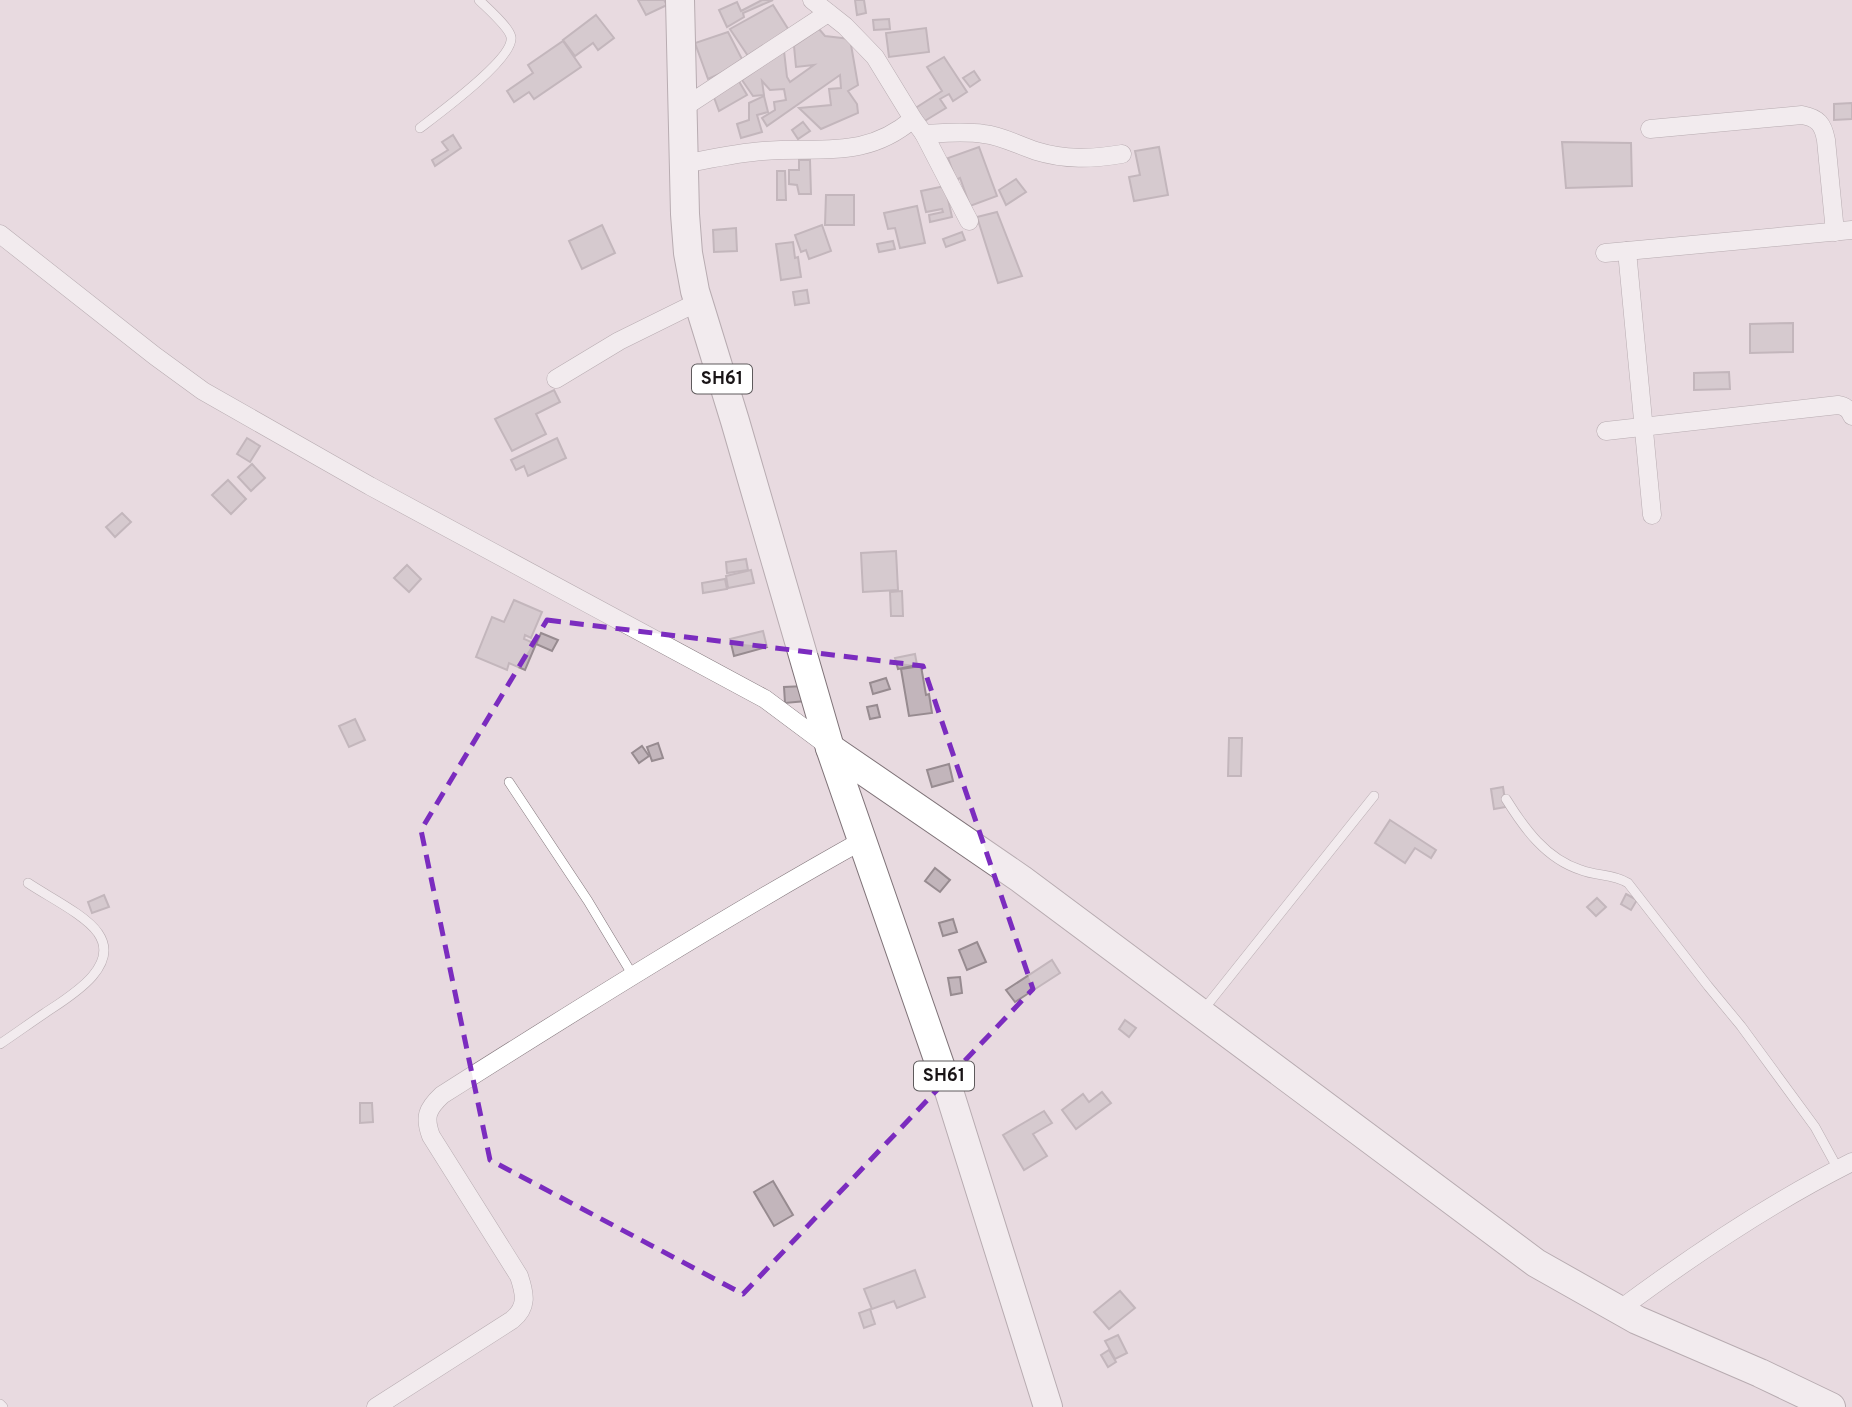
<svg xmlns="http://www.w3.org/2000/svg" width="1852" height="1407" viewBox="0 0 1852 1407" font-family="Overpass,sans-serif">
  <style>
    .building { fill: #c2b5bb; stroke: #978b90; stroke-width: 2 }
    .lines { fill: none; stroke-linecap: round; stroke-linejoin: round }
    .service-casing { stroke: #7f7378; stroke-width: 10 }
    .minor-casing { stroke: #7f7378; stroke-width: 19 }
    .primary-casing { stroke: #7f7378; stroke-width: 30 }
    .service { stroke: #fff; stroke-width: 9 }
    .minor { stroke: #fff; stroke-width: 18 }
    .primary { stroke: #fff; stroke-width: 28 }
    .marked { fill: none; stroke: #7b2cbf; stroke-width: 5; stroke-dasharray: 14 9; stroke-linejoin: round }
    .labels { text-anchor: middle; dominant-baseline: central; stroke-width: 5; stroke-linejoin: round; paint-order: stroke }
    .shield { fill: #fff; stroke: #5e5a5c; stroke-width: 2 }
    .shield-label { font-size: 18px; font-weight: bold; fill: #191416 }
  </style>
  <rect width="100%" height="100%" fill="#e8dae0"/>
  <g class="building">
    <path d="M638,0H664L667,5L646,15Z"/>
    <path d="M762,0H773L743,13L744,17L727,27L719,10L737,2L741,11Z"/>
    <path d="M855,0H864L866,13L857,15Z"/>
    <path d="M773,5L790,32L748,56L730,29Z"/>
    <path d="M596,15L614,38L598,50L593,43L575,56L563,40Z"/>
    <path d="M889,19L890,29L874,30L873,20Z"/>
    <path d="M926,28L929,52L889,57L886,33Z"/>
    <path d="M819,29L825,36L850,39L858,85L848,91L857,104L858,113L821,129L799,108L831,105L829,89L841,88L840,75L767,126L762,118L775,110L774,102L786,100L784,89L770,90L762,81L764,95L753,96L742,80L784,51L787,77L790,82L814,65L796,67L794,46Z"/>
    <path d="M728,32L744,63L708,79L695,43Z"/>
    <path d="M563,41L581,67L534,99L529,92L514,102L507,91L533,73L528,65Z"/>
    <path d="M944,57L967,92L953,101L949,94L940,99L946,108L923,122L914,109L942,91L927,67Z"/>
    <path d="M974,71L980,80L970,87L963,78Z"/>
    <path d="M737,78L747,95L719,111L712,92Z"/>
    <path d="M764,96L768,112L757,115L762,132L741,138L737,124L749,120V103Z"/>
    <path d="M1852,103V119L1834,120V104Z"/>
    <path d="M803,122L810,131L798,139L792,130Z"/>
    <path d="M453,135L461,148L435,166L432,160L448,150L442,142Z"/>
    <path d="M1562,142L1631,143L1632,186L1566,188Z"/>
    <path d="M979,147L997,196L970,206L960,178L956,180L948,158Z"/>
    <path d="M1159,147L1168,195L1134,201L1129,177L1140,175L1135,151Z"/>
    <path d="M799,160H810L811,194H799L797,185L789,184V170H799Z"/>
    <path d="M777,171H785L786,200H777Z"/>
    <path d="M1016,179L1026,192L1006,205L999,190Z"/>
    <path d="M945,186L952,217L930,222L929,215L943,212L942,209L926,212L921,191Z"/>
    <path d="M826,195H854V225H825Z"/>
    <path d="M917,206L925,243L900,248L895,228L888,229L884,213Z"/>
    <path d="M997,212L1022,276L998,283L977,217Z"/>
    <path d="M602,225L615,253L582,269L569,241Z"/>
    <path d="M822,225L831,251L809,259L806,250L801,252L795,235Z"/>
    <path d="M736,228L737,251L714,252L713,230Z"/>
    <path d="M962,232L965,240L946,247L943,239Z"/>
    <path d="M893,241L895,249L879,252L877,244Z"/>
    <path d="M793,242L795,258L798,257L801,277L781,280L776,244Z"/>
    <path d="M807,290L809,303L795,305L793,292Z"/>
    <path d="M1793,323V352L1750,353V324Z"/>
    <path d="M1729,372L1730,389L1694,390V373Z"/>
    <path d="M554,390L560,402L536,414L546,434L512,451L495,419Z"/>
    <path d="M247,438L260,446L250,462L237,454Z"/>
    <path d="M557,438L566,458L528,476L524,466L516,470L511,460Z"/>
    <path d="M252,464L265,478L251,491L238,477Z"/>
    <path d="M228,480L246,499L231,514L212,495Z"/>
    <path d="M122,513L131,522L115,537L106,527Z"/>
    <path d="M896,551L898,590L863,592L861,553Z"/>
    <path d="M746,559L748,570L727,573L726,562Z"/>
    <path d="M407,565L421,579L409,592L394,578Z"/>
    <path d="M751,570L754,583L728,588L726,576Z"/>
    <path d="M725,579L727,589L703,593L702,583Z"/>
    <path d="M902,591L903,616H891L890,592Z"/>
    <path d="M514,600L542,612L531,638L525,635L524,639L536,644L525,670L509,663L507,670L476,657L492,617L504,622Z"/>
    <path d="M763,631L767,647L734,656L730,639Z"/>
    <path d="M541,633L558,640L552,651L536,644Z"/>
    <path d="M915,654L917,665L898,669L895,658Z"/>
    <path d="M921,666L926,695L929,694L932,713L909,716L901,669Z"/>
    <path d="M886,678L890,689L873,694L870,683Z"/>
    <path d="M805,686L806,701L785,703L784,687Z"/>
    <path d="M877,705L880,717L870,719L867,707Z"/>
    <path d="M355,719L365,740L349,747L339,726Z"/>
    <path d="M1229,738H1242L1241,776H1228Z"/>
    <path d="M658,743L663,758L652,761L647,747Z"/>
    <path d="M642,746L649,756L639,763L632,753Z"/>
    <path d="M949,764L953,781L932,787L927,770Z"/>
    <path d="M1503,787L1506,807L1494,809L1491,789Z"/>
    <path d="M1390,820L1436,850L1431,858L1415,848L1405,863L1375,843Z"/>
    <path d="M935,868L950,880L940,892L925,881Z"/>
    <path d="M1626,894L1637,900L1631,910L1621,904Z"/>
    <path d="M104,895L109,907L92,913L88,902Z"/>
    <path d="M1597,898L1606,907L1596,916L1587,907Z"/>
    <path d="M953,919L957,932L943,936L939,923Z"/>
    <path d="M977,942L986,962L967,970L959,950Z"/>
    <path d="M1052,960L1060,973L1015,1002L1006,990Z"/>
    <path d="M960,977L962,993L951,995L948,978Z"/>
    <path d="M1125,1020L1136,1028L1129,1037L1119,1029Z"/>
    <path d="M1102,1092L1111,1103L1076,1129L1062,1110L1083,1094L1089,1102Z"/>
    <path d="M360,1103H372L373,1122L360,1123Z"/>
    <path d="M1044,1111L1052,1123L1033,1134L1047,1156L1024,1170L1003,1135Z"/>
    <path d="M773,1181L793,1215L774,1226L754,1192Z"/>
    <path d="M915,1270L925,1297L897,1308L894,1301L872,1309L864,1289Z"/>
    <path d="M1120,1291L1135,1308L1109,1329L1094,1312Z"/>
    <path d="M870,1309L875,1324L864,1328L859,1313Z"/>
    <path d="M1118,1335L1127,1353L1115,1359L1105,1341Z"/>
    <path d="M1109,1350L1116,1362L1108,1367L1101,1355Z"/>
  </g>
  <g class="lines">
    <g class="service-casing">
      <g id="service">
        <path d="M420,128C437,115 515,58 511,37C509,27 487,8 479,0"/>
        <path d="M509,782L588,901L632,974"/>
        <path d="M1506,799C1524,828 1546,859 1581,870C1596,876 1614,874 1628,883L1708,986L1741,1026L1815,1127L1838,1169"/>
        <path d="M1204,1009L1374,796"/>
        <path d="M0,1044C15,1034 30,1023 45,1013C67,998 122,967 98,933C86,915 47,896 28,883"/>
        <path d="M0,1404L3,1407"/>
      </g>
    </g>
    <g class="minor-casing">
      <g id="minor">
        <path d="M812,0L845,26L875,57L913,119L924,134L969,221"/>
        <path d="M683,108L828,13"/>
        <path d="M1650,129L1802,115C1818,118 1823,124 1826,140L1835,232"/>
        <path d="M924,134C944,133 964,131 984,134C1002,136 1018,145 1036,151C1065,160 1092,159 1122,154"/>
        <path d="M683,164C710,159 736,153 763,151C820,146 865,160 913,119"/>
        <path d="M0,234L155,356L203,391L370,486L765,699L828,746"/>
        <path d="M1627,251L1652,515"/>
        <path d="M1605,253L1852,230"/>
        <path d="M556,379L619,341L698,302"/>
        <path d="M1606,431L1838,405C1845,406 1849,409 1852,416"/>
        <path d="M1619,1310C1693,1255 1770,1203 1852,1162"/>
        <path d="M376,1407L512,1320C528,1307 525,1294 519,1276L431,1136C424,1117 427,1109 442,1095C581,1007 720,920 863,840"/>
      </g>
    </g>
    <g class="primary-casing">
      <g id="primary">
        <path d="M680,0L685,214L688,253L695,291L735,421L830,748L949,1091L1048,1407"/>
        <path d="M830,748L1021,879L1536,1263L1637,1320L1760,1373L1831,1407"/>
      </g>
    </g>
    <use href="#service" class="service"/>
    <use href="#minor" class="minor"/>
    <use href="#primary" class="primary"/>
  </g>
  <path d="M0 0H1852V1407H0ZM547,620L923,666L1033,989L743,1294L490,1160L421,830Z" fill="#e8dae0" fill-opacity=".55" fill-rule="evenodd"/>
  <path class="marked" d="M547,620L923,666L1033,989L743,1294L490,1160L421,830Z"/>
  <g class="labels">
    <g class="shield">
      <rect x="692" y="364.5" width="60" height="29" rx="5"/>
      <rect x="914" y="1061.5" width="60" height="29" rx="5"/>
    </g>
    <g class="shield-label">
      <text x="722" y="379">SH61</text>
      <text x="944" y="1076">SH61</text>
    </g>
  </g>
</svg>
